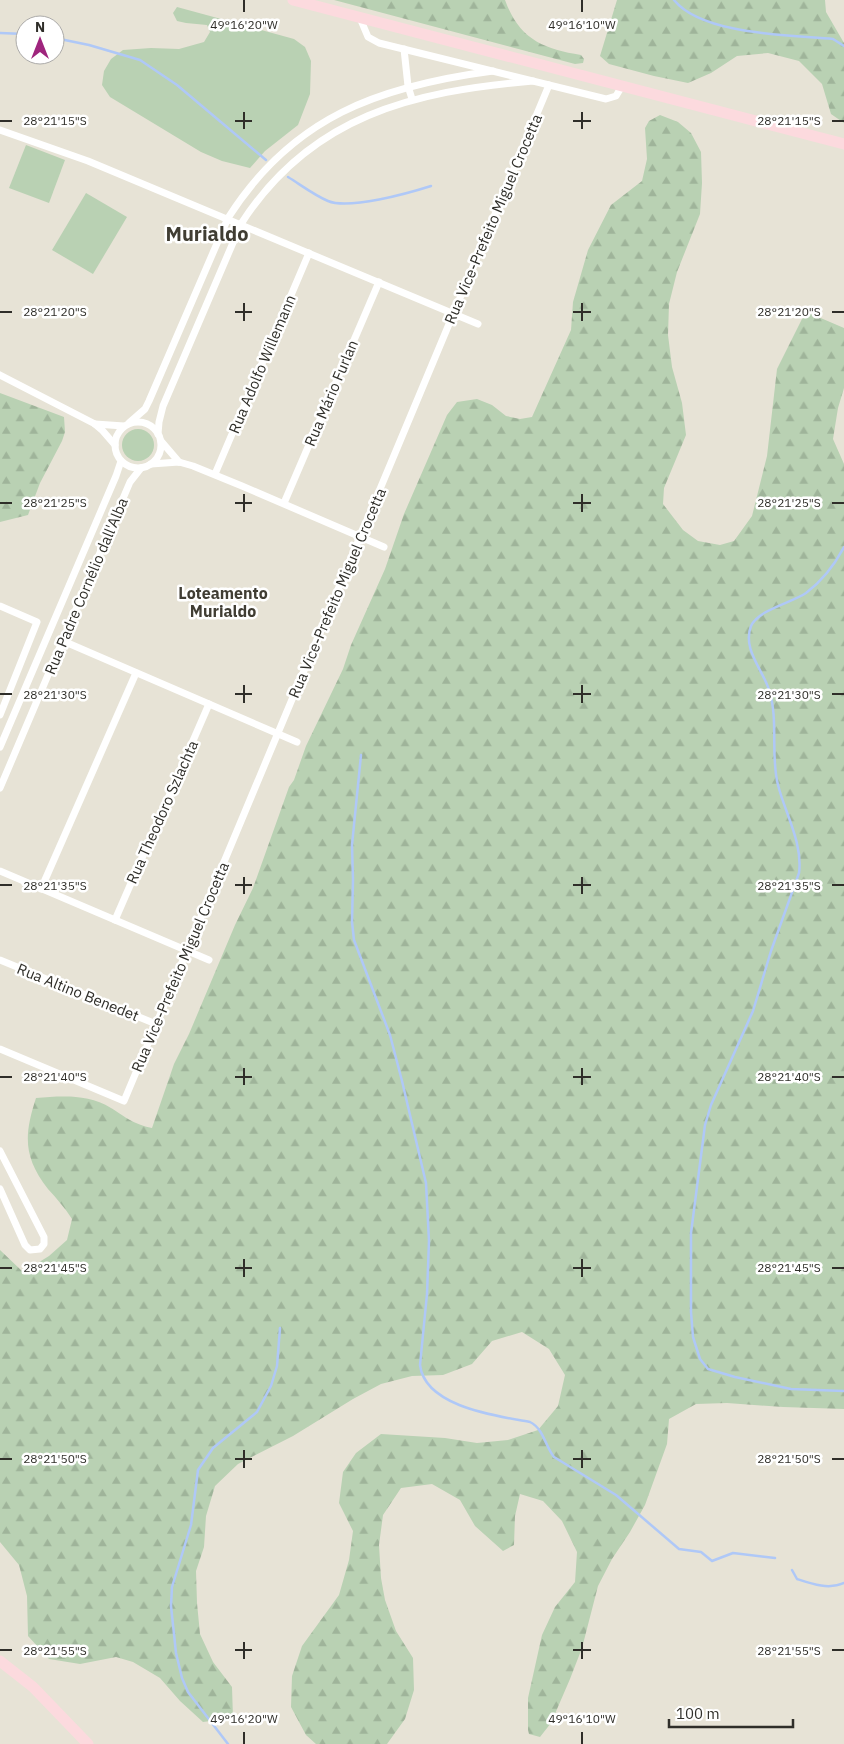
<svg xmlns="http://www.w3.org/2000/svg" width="844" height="1744" viewBox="0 0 844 1744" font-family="'IBM Plex Sans',sans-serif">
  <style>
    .green { fill: #b9d1b3 }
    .forest { fill: url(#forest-firs) }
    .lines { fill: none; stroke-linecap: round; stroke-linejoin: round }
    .stream { stroke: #afc8f7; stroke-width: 2.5 }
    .minor { stroke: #fff; stroke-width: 7 }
    .primary { stroke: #fcdade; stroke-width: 11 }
    .ticks { fill: none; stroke: #2f2e29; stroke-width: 2 }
    .labels { text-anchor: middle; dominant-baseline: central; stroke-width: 5; stroke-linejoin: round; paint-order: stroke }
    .street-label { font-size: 15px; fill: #2f2e29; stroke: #fff }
    .neighbourhood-label { font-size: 16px; font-weight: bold; fill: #403d33; stroke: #fff }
    .district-label { font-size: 20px; font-weight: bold; fill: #403d33; stroke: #fff }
    .ticks-label { font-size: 12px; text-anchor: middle; fill: #2f2e29; stroke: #fff; stroke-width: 5; stroke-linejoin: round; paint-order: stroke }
  </style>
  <defs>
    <pattern id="forest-firs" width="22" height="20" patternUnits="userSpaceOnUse" patternTransform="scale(1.25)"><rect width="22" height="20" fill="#b9d1b3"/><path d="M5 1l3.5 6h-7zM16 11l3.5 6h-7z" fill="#9fb49a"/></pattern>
  </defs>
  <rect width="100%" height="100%" fill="#e7e3d6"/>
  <g class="green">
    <path d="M177,7L294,39L305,47L311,61L310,94L298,125L265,151L250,168L222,161L201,152L110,97L102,85L104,71L111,59L123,50L151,48L179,49L204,42L210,32L207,25L186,23L177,21L173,13Z"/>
    <path d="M26,145L65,160L49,203L9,188Z"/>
    <path d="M86,193L127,217L93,274L52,250Z"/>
    <circle cx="138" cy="445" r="16"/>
  </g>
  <g class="forest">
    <path d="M334,0H505C519,39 543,49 581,55L584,59L583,63L575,64Z"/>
    <path d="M617,0H825L826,12L844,43V123L831,114L822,84L799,61L768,53L737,56L711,73L688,83L654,76L609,64L600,56Z"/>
    <path d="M660,115L678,122L691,133L701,152L702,183L700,214L677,272L669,304L668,335L672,367L682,403L686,435L664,488L663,504L683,530L698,541L720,545L734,541L752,516L767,456L777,369L802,319L809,313L844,328V388L838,408L833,439L844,464V1409L783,1407L727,1403L696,1404L669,1419L667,1444L645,1505L630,1532L612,1559L598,1586L582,1648L570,1679L551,1723L540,1737L529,1734L528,1730V1698L542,1635L555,1607L575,1582L577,1552L562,1521L543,1501L520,1494L515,1516L514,1545L503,1551L475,1526L460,1500L432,1484L401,1488L383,1515L379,1545L381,1578L385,1600L396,1631L413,1658L414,1690L405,1719L387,1744H316L306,1735L291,1707L292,1676L302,1646L339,1595L349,1560L353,1531L339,1503L343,1472L356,1453L381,1434L445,1438L477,1443L508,1440L538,1430L558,1406L565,1375L549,1349L522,1332L492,1341L472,1364L443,1375L412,1376L381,1384L353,1399L293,1436L238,1464L215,1486L206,1516L204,1547L196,1571L197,1603L200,1634L213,1662L232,1687L233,1718L203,1722L180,1701L160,1678L133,1662L116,1657L80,1664L49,1659L28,1636L27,1596L19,1565L0,1542V1250L23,1272L49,1256L67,1240L72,1219C65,1208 57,1199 48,1189C23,1157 24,1135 36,1098C62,1096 88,1094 111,1108C127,1118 133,1124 152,1128L174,1064L189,1034L235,925L253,888L289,787L294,780L306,746L343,669L351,645L385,569L404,514L447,415L457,402L477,399L492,405L506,416L520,419L532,417L571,330L573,302L588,250L611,205L642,181L647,159L645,128L649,121Z"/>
    <path d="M0,393L64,417L65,432L62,441L40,483L28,515L0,522Z"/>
  </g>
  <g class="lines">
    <g class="stream">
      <path d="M674,0C702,35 790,35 833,39L844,46"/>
      <path d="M0,33L25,34"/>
      <path d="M55,38L89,45L140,60L177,85L266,160"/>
      <path d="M288,177C301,185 314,195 328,201C349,210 409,193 431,186"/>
      <path d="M844,547C834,566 823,580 806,593C791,603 758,610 751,626C742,649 763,670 769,690C779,721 770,754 778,785C785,813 803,843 799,873L771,951L753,1011L711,1105L705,1125L691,1233V1312L693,1337L700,1359L708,1369L735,1377L791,1389L844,1391"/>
      <path d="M361,755L352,845L353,880L352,922L354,940L390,1035L402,1081L426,1183L429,1241L427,1294L420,1365C425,1407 497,1416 530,1422C544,1429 545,1446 554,1457L616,1495L679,1549L701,1552L712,1561L733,1553L775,1558"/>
      <path d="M792,1570L797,1579C812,1584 829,1590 844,1583"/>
      <path d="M228,1744L188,1692L182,1678L176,1653L171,1606L172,1587L191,1525L198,1470L213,1448L257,1412L271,1386L277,1366L280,1328"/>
    </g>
    <g class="minor">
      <path d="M360,18L368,37L379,43L606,99L616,96L622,86"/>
      <path d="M404,49L408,86L412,99"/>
      <path d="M0,130L88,161L478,324"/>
      <path d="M0,375L95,424L102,430L115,445"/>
      <circle cx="138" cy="445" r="23"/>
      <path d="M129,423L145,409L149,401L228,218C292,117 379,86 493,71"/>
      <path d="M95,424L124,426"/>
      <path d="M158,434L159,422L163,406L241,224C310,116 413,91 533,81"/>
      <path d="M161,441L179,462"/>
      <path d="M151,464L179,462L193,466L242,486L384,547"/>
      <path d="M215,474L309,253"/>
      <path d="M284,503L379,282"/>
      <path d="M0,606L37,622L0,715"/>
      <path d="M63,641L297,742"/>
      <path d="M0,747L116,476L121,461"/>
      <path d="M0,788L130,482L141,468"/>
      <path d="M0,871L209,960"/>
      <path d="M41,889L136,673"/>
      <path d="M115,920L209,704"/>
      <path d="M0,960L156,1024"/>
      <path d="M0,1049L124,1101L549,85"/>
      <path d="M0,1151L44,1237V1244L40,1249L30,1250L25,1245L0,1189"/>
    </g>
    <g class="primary">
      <path d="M293,0L844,144"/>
      <path d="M0,1661L33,1687L88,1744"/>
    </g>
  </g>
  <path class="ticks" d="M244,0V12M582,0V12M244,112V129M582,112V129M0,121H12M235,121H252M573,121H591M832,121H844M244,303V321M582,303V321M0,312H12M235,312H252M573,312H591M832,312H844M244,494V512M582,494V512M0,503H12M235,503H252M573,503H591M832,503H844M244,685V703M582,685V703M0,694H12M235,694H252M573,694H591M832,694H844M244,877V894M582,877V894M0,885H12M235,885H252M573,885H591M832,885H844M244,1068V1085M582,1068V1085M0,1077H12M235,1077H252M573,1077H591M832,1077H844M244,1259V1277M582,1259V1277M0,1268H12M235,1268H252M573,1268H591M832,1268H844M244,1450V1468M582,1450V1468M0,1459H12M235,1459H252M573,1459H591M832,1459H844M244,1642V1659M582,1642V1659M0,1650H12M235,1650H252M573,1650H591M832,1650H844M244,1732V1744M582,1732V1744"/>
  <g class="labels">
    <g class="street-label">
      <text transform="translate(493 219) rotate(-67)">Rua Vice-Prefeito Miguel Crocetta</text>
      <text transform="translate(262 364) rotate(-67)">Rua Adolfo Willemann</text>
      <text transform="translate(331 393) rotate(-67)">Rua Mário Furlan</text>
      <text transform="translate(86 586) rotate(-67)">Rua Padre Cornélio dall'Alba</text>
      <text transform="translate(337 593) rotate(-67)">Rua Vice-Prefeito Miguel Crocetta</text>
      <text transform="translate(162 812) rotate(-66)">Rua Theodoro Szlachta</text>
      <text transform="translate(180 967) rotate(-67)">Rua Vice-Prefeito Miguel Crocetta</text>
      <text transform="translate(78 992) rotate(22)">Rua Altino Benedet</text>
    </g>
    <g class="neighbourhood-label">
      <text x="223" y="593">Loteamento<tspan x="223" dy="18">Murialdo</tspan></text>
    </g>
    <g class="district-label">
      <text x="207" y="233">Murialdo</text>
    </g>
  </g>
  <g class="ticks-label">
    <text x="244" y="29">49°16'20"W</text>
    <text x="582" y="29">49°16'10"W</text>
    <text x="55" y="125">28°21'15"S</text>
    <text x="789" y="125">28°21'15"S</text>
    <text x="55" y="316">28°21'20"S</text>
    <text x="789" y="316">28°21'20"S</text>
    <text x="55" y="507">28°21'25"S</text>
    <text x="789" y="507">28°21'25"S</text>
    <text x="55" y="699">28°21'30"S</text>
    <text x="789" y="699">28°21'30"S</text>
    <text x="55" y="890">28°21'35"S</text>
    <text x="789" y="890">28°21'35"S</text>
    <text x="55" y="1081">28°21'40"S</text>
    <text x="789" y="1081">28°21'40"S</text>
    <text x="55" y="1272">28°21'45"S</text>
    <text x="789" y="1272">28°21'45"S</text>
    <text x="55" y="1463">28°21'50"S</text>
    <text x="789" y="1463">28°21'50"S</text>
    <text x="55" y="1655">28°21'55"S</text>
    <text x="789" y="1655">28°21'55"S</text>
    <text x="244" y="1723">49°16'20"W</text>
    <text x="582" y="1723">49°16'10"W</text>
  </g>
  <g transform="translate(40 40)"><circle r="24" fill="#ffffff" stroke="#acaba9"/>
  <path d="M0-4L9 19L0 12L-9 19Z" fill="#9f257d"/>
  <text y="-8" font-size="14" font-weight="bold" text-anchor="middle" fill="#2f2e29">N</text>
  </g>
  <path d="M669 1719v8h124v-8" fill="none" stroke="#2f2e29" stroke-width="2.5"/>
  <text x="676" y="1719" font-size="15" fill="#2f2e29" stroke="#ffffff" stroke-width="4" paint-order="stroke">100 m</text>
</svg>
